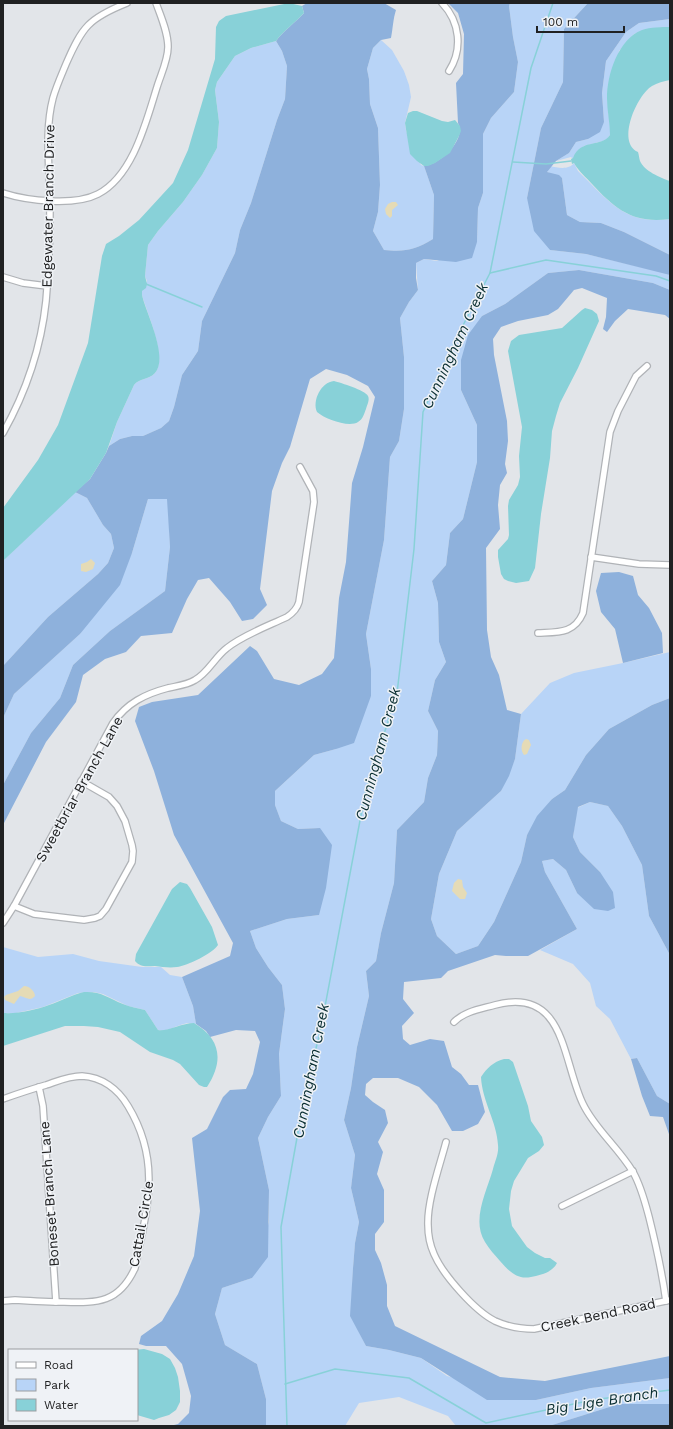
<svg xmlns="http://www.w3.org/2000/svg" width="673" height="1429" viewBox="0 0 673 1429" font-family="'Work Sans',sans-serif">
  <style>
    .green { fill: #b8d4f7 }
    .forest { fill: #8eb1dc }
    .sand { fill: #e5dbb6 }
    .water { fill: #88d1d8 }
    .lines { fill: none; stroke-linecap: round; stroke-linejoin: round }
    .stream { stroke: #88d1d8; stroke-width: 1.5 }
    .minor-casing { stroke: #b0b3b7; stroke-width: 8 }
    .minor { stroke: #fff; stroke-width: 5.5 }
    .labels { text-anchor: middle; dominant-baseline: central; stroke-width: 3; stroke-linejoin: round; paint-order: stroke }
    .street-label { font-size: 14px; fill: #202122; stroke: #eff2f6 }
    .water-label { font-size: 15px; font-style: italic; fill: #0a2f33; stroke: #eff2f6 }
  </style>
  <rect width="100%" height="100%" fill="#e2e5e9"/>
  <g class="green">
    <path d="M510,3H588L564,29L563,82L541,128L527,198L550,250L586,254L665,273L670,275V290L653,283L579,270L548,273L505,304L482,316L461,390L477,425V462L463,519L450,533L446,565L432,581L438,603L439,642L446,662L435,680L428,711L438,731L437,755L428,778L424,802L397,830L394,883L381,933L376,961L366,971L369,996L357,1047L351,1088L344,1120L355,1155L351,1188L359,1222L355,1243L353,1268L351,1316L366,1346L389,1350L421,1358L447,1376L536,1400L591,1388L670,1378V1404H619L549,1426H456L448,1416L399,1397L359,1403L345,1426H266V1399L257,1364L225,1345L215,1314L222,1288L252,1278L269,1222V1190L258,1138L268,1117L281,1096L279,1054L285,1009L282,985L268,967L256,948L250,931L287,919L319,915L320,828L298,829L281,821L275,805V791L314,755L336,749L371,696V669L366,634L384,540L390,457L399,441L404,409V357L400,318L409,302L418,290L416,263L424,259L437,261L477,242L478,208L483,193V134L491,118L514,92L518,62L513,37L509,6Z"/>
    <path d="M670,19V27L656,28L634,34L619,51L608,109L610,125V135L607,139L603,141L584,146L575,155L573,159L571,157L556,161L569,153L576,142L588,139L604,122L602,93L606,61L626,32L639,23Z"/>
    <path d="M381,40L392,50L404,71L409,85L411,97L405,123L406,130L408,137L421,165L424,166L434,195L433,239C415,250 405,252 384,250L373,231L378,212L380,185L378,128L370,104L369,79L367,69L373,48Z"/>
    <path d="M276,41L282,51L287,66L285,99L277,120L251,203L240,230L235,253L202,321L198,351L182,375L174,407L169,421L161,428L143,436H132L120,439L109,446L117,422L134,385C139,378 149,380 155,373C168,358 147,313 142,295V291L147,281L145,276L148,245L158,231L183,202L202,175L217,148L219,122L215,90L217,82L235,56L251,48Z"/>
    <path d="M574,163L578,171C607,199 625,226 670,219V255L624,232L601,223L580,222L567,215L562,178L547,172L550,166C558,168 569,170 574,163Z"/>
    <path d="M75,492L87,498L103,525L111,534L114,548L108,563L98,574L48,617L3,666V561Z"/>
    <path d="M148,499H168L170,547L165,591L110,631L73,665L60,698L31,733L3,785V718L14,694L80,634L132,553Z"/>
    <path d="M670,652V698L652,705L609,729L586,755L565,790L552,799L527,835L521,862L494,922L478,946L456,954L437,936L431,919L439,874L457,831L501,791L515,759L521,714L550,683L574,673L623,663Z"/>
    <path d="M590,802L608,806L622,826L642,865L649,916L670,955V1104L657,1096L637,1058L631,1059L610,1019L596,1006L590,983L573,964L540,950L577,929L545,872L542,861L553,859L566,870L577,893L600,872L580,852L573,837L577,808Z"/>
    <path d="M3,947L38,957L73,954L99,961L142,967H161L170,975L182,977L193,1006L196,1024C183,1019 170,1033 158,1030L145,1010L128,1006L103,994L94,992L78,993L43,1007L16,1013H3Z"/>
  </g>
  <g class="forest">
    <path d="M307,3H384L396,10C393,19 393,28 391,38L381,40L373,48L367,69L369,79L370,104L378,128L380,185L378,212L373,231L384,250C405,252 415,250 433,239L434,195L424,166C440,165 467,139 458,123L456,83L463,74L464,34L458,13L448,3H510L509,6L513,37L518,62L514,92L491,118L483,134V193L478,208L477,242L472,258L456,262L424,259L416,263V278L418,290L409,302L400,318L404,357V409L399,441L390,457L384,540L366,634L371,669V696L354,743L336,749L314,755L275,791V805L281,821L298,829L320,828L332,845L326,888L319,915L287,919L250,931L256,948L268,967L282,985L285,1009L279,1054L281,1096L268,1117L258,1138L269,1190L268,1257L252,1278L222,1288L215,1314L225,1345L257,1364L266,1399V1426H170L178,1424L189,1413L191,1396L182,1364L166,1346H146L139,1344L141,1336L162,1321L178,1294L194,1256L200,1211L192,1138L207,1129L223,1097L230,1090L246,1089L253,1074L260,1042L255,1031L236,1030L210,1037L206,1031L196,1024L193,1006L182,977L230,956L233,943L174,835L154,771L135,721L139,707L152,702L198,695L250,646L257,651L274,679L299,685L322,674L334,658L339,598L346,562L352,483L363,447L375,397L368,386L347,375L326,369L310,379L290,447L282,463L272,491L260,589L267,605L253,619L242,621L230,602L209,578L198,580L187,599L172,633L141,636L126,652L105,659L83,675L76,702L46,742L3,825V785L31,733L60,698L73,665L110,631L165,591L170,547L167,499H148L132,553L120,585L80,634L14,694L3,718V666L48,617L98,574L108,563L114,548L111,534L103,525L87,498L75,492L90,479L106,453L109,446L120,439L132,436H143L161,428L169,421L174,407L182,375L198,351L202,321L235,253L240,230L251,203L277,120L285,99L287,66L282,51L276,41C284,30 295,23 304,13L302,6Z"/>
    <path d="M588,3H670V19L639,23L626,32L606,61L602,93L604,122L600,132L588,139L576,142L569,153L556,161L547,172L559,175L562,178L567,215L580,222L601,223L624,232L670,255V275L586,254L550,250L534,231L527,198L541,128L563,82L564,29Z"/>
    <path d="M579,270L653,283L670,290V319L665,315L628,309L615,321L607,332L603,329L606,317L607,298L582,288L574,290L558,309L548,315L518,321L501,327L493,339L494,355L507,421L508,441L505,464L507,473L500,485L498,505L500,529L486,548L487,630L491,657L499,675L507,710L521,714L515,759L509,776L501,791L457,831L439,874L431,919L437,936L456,954L478,946L494,922L521,862L527,835L537,816L552,799L565,790L586,755L609,729L652,705L670,698V955L649,916L642,865L622,826L608,806L590,802L578,807L573,837L580,852L600,872L613,892L615,908L608,911L594,909L577,893L566,870L553,859L542,861L545,872L577,929L528,956H506L495,955L448,971L441,978L404,982L403,999L414,1013L402,1026L403,1039L410,1045L430,1039L444,1041L452,1067L461,1074L469,1085H478L485,1112L478,1124L463,1131H452L437,1105L419,1087L398,1078H373L366,1084L365,1095L373,1102L385,1110L388,1123L378,1142L383,1152L377,1174L384,1190V1222L375,1234V1250L381,1263L387,1285V1306L395,1326L500,1377L545,1381L670,1356V1378L591,1388L536,1400H487L421,1358L389,1350L366,1346L350,1316L353,1268L355,1243L359,1222L351,1188L355,1155L344,1120L351,1088L357,1047L369,996L366,971L376,961L381,933L394,883L397,830L424,802L428,778L437,755L438,731L428,711L435,680L446,662L439,642L438,603L432,581L446,565L450,533L463,519L477,462V425L461,390V360L468,335L482,316L505,304L548,273Z"/>
    <path d="M619,572L633,576L638,595L649,608L662,633L663,653L623,663L615,629L601,612L596,591L601,573Z"/>
    <path d="M637,1058L657,1096L670,1104V1137L663,1117L650,1116L642,1096L631,1059Z"/>
    <path d="M619,1404H670V1426H549Z"/>
  </g>
  <g class="sand">
    <path d="M392,202H396L398,205L392,210V216L390,218L386,214L385,209L388,204Z"/>
    <path d="M91,559L95,563L93,569L86,572L81,571V564L87,562Z"/>
    <path d="M526,739L529,740L531,745L527,754L524,755C520,750 521,742 526,739Z"/>
    <path d="M458,879L462,880L463,887L467,893L465,899H460L452,891L454,883Z"/>
    <path d="M24,986C29,986 35,991 35,996C30,1002 26,997 20,996L14,1004L5,1000L4,997L6,995L18,991Z"/>
  </g>
  <g class="water">
    <path d="M289,3L302,6L304,13C295,23 284,30 276,41L251,48L235,56L217,82L215,90L219,122L217,148L202,175L183,202L158,231L148,245L145,276L147,284L146,288L142,291V295C146,313 169,357 155,373C149,380 139,378 134,385L117,422L106,453L90,479L3,561V508L38,460L58,425L88,343L102,256L106,244L119,236L139,220L173,183L188,150L215,59L216,27L219,21L226,16Z"/>
    <path d="M670,27V80C664,81 657,83 652,86C637,95 616,142 638,152C639,155 639,158 640,161C644,171 661,178 670,181V219C634,224 616,210 592,184C586,177 579,172 574,163L572,164L571,159L573,158C581,138 601,148 610,135C610,123 607,111 607,98C607,75 618,39 642,30C651,27 661,27 670,27Z"/>
    <path d="M413,111H417L442,121L448,122L455,120L460,126L461,131L459,136L450,153L435,163L428,166H424L417,161L410,154L405,123L408,113Z"/>
    <path d="M585,308L592,310L597,314L599,321L578,368L560,403L556,416L552,431L550,458L541,514L535,568L529,581L516,583L508,581L504,579L501,574L498,557V550L508,539L509,535L508,506L509,500L518,485L520,477L519,456L522,427L508,351L511,341L519,335L562,328L582,310Z"/>
    <path d="M334,381C341,383 365,390 368,396C370,400 367,405 366,409C364,414 363,419 358,422C349,428 325,419 317,412C312,401 321,382 334,381Z"/>
    <path d="M180,882L187,884L190,888L212,927L218,945C213,953 187,966 177,967C170,968 162,967 155,966C147,966 141,968 135,961L136,954L172,889Z"/>
    <path d="M84,992C101,991 108,998 123,1004C130,1007 138,1008 145,1010L158,1030C166,1032 182,1023 194,1023C221,1039 224,1061 207,1087H204L199,1085L180,1064L173,1060L150,1052L120,1032L98,1027L84,1026H65L3,1046V1013C18,1014 35,1010 49,1005C61,1001 71,995 84,992Z"/>
    <path d="M504,1059H509L513,1062L528,1106L531,1121L542,1137L544,1145L539,1151L528,1158L514,1181L511,1191L509,1209L512,1226L527,1247L535,1253L545,1258H550L557,1263C552,1273 540,1275 531,1277C517,1280 509,1271 500,1261C495,1255 489,1249 485,1242C471,1220 487,1191 493,1169C495,1161 499,1154 498,1145C497,1122 482,1101 481,1077C487,1068 493,1062 504,1059Z"/>
    <path d="M144,1349L162,1354L170,1359L175,1368L178,1377L180,1391V1402L176,1410L169,1415L159,1418L154,1420L137,1415V1350H134Z"/>
  </g>
  <g class="lines">
    <g class="stream">
      <path d="M513,162L546,164L571,161"/>
      <path d="M490,273L546,260L656,276L670,281"/>
      <path d="M146,284L202,307"/>
      <path d="M285,1384L335,1369L409,1378L486,1423L592,1400L670,1390"/>
      <path d="M287,1426L281,1227L307,1082L320,1033L365,794L397,693L414,549L423,412L457,337L490,273L531,68L553,3"/>
    </g>
    <g class="minor-casing">
      <g id="minor">
        <path d="M442,3C460,22 463,49 449,71"/>
        <path d="M3,193C28,201 75,206 98,194C133,176 146,122 157,87C161,74 168,60 168,47C168,32 161,17 156,3"/>
        <path d="M3,277L23,283L47,286"/>
        <path d="M3,433C26,392 41,348 46,301C49,269 50,236 50,204C50,170 44,132 53,98C56,87 61,76 66,64C82,27 89,18 127,3"/>
        <path d="M591,557L639,564L670,565"/>
        <path d="M538,633C558,632 574,634 583,613L610,432L618,411L636,376L647,366"/>
        <path d="M14,906L34,914L84,920L95,918L100,916L106,909L132,862L133,851L132,845L125,821L117,806L109,797L81,781"/>
        <path d="M3,923L14,906L113,723C127,703 145,694 168,688C177,686 187,685 195,680C208,673 215,657 227,648C243,635 268,626 287,617C293,613 297,609 299,602L314,502L313,491L300,467"/>
        <path d="M454,1022C465,1011 481,1009 495,1005C566,986 562,1061 583,1104C595,1129 618,1147 633,1172C641,1186 645,1202 649,1217C656,1245 662,1272 666,1301"/>
        <path d="M39,1087L43,1106L56,1302"/>
        <path d="M3,1099C17,1094 32,1089 46,1085C58,1081 69,1076 82,1076C102,1077 118,1089 128,1106C162,1162 147,1209 135,1268C119,1303 98,1303 64,1302C47,1302 31,1301 15,1300L3,1301"/>
        <path d="M446,1142C440,1165 427,1201 428,1225C428,1235 430,1245 434,1254C443,1275 475,1311 495,1321C508,1327 520,1329 534,1329L670,1300"/>
        <path d="M562,1206L633,1171"/>
      </g>
    </g>
    <use href="#minor" class="minor"/>
  </g>
  <g class="labels">
    <g class="street-label">
      <text transform="translate(48 206) rotate(-89)">Edgewater Branch Drive</text>
      <text transform="translate(79 789) rotate(-61)">Sweetbriar Branch Lane</text>
      <text transform="translate(49 1194) rotate(-94)">Boneset Branch Lane</text>
      <text transform="translate(141 1224) rotate(-80)">Cattail Circle</text>
      <text transform="translate(598 1315) rotate(-12)">Creek Bend Road</text>
    </g>
    <g class="water-label">
      <text transform="translate(455 346) rotate(-65)">Cunningham Creek</text>
      <text transform="translate(378 754) rotate(-75)">Cunningham Creek</text>
      <text transform="translate(311 1071) rotate(-79)">Cunningham Creek</text>
      <text transform="translate(602 1401) rotate(-9)">Big Lige Branch</text>
    </g>
  </g>
  <rect width="673" height="1429" fill="none" stroke="#202122" stroke-width="8"/>
  <rect x="8" y="1349" width="130" height="72" fill="#eff2f6" stroke="#9c9ea1"/>
  <rect x="16" y="1362" width="20" height="6" fill="#ffffff" stroke="#9c9ea1"/>
  <text x="44" y="1369" font-size="12" fill="#202122">Road</text>
  <rect x="16" y="1379" width="20" height="12" fill="#b8d4f7" stroke="#9c9ea1"/>
  <text x="44" y="1389" font-size="12" fill="#202122">Park</text>
  <rect x="16" y="1399" width="20" height="12" fill="#88d1d8" stroke="#9c9ea1"/>
  <text x="44" y="1409" font-size="12" fill="#202122">Water</text>
  <path d="M537 26v6h87v-6" fill="none" stroke="#202122" stroke-width="2"/>
  <text x="543" y="26" font-size="12" fill="#202122" stroke="#eff2f6" stroke-width="3" paint-order="stroke">100 m</text>
</svg>
